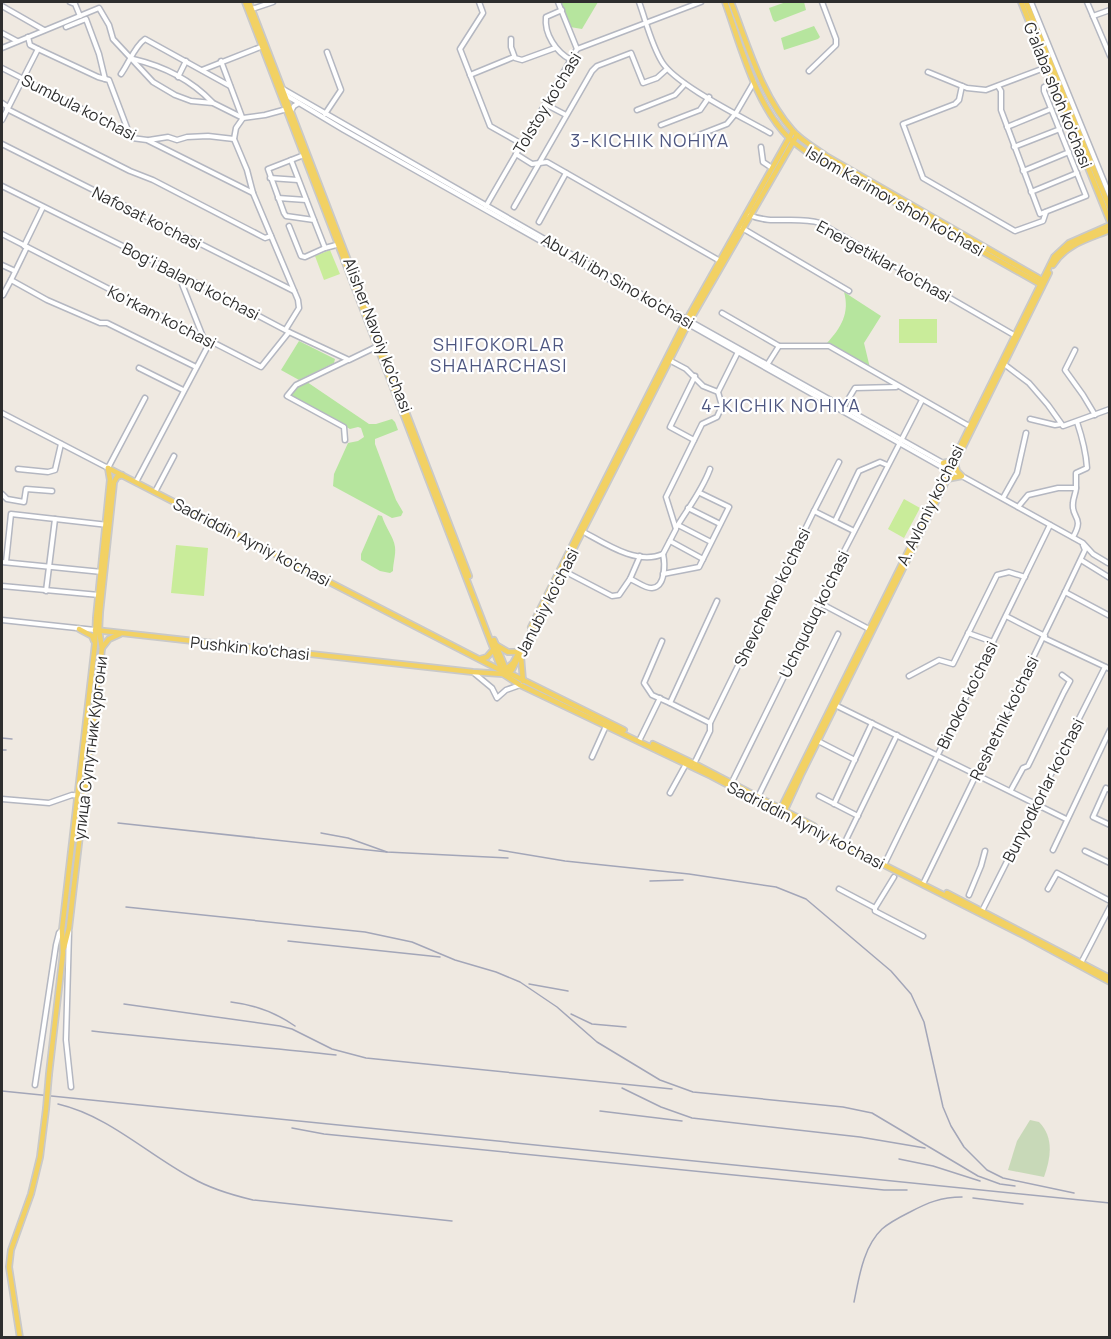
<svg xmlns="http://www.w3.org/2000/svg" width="1111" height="1339" viewBox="0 0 1111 1339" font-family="Manrope,sans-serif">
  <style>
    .green { fill: #b6e59e }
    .cemetery { fill: #c8d9b8 }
    .pitch { fill: #c9ec9a }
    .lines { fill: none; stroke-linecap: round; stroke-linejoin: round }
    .minor-casing { stroke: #b4b7c1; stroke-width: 7 }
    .major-casing { stroke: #c9c9c9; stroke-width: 8 }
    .minor { stroke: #fff; stroke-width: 4 }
    .major { stroke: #f2d163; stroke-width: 4.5 }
    .rail { stroke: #a3a6b8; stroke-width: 1.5 }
    .major-bridge-casing { stroke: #c9c9c9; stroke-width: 8; stroke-linecap: butt }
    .major-bridge { stroke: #f2d163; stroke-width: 4.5 }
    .labels { text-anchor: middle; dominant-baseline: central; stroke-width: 4.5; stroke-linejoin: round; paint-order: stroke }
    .street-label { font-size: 16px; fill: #2e2e2e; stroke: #fff }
    .neighbourhood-label { font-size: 18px; letter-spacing: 1.5px; fill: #4d5680; stroke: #fff }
  </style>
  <rect width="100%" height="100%" fill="#efe9e1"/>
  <g class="green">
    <path d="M560,2H598L582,29L570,27Z"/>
    <path d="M786,2H804L806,10L775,22L773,20L769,8Z"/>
    <path d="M814,26L820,37L818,39L784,50L781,38Z"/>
    <path d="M844,292L881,316L864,343L870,368L827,343C841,328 850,313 844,292Z"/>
    <path d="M299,341L335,359L334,363L299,380L281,370Z"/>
    <path d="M307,382L369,424H376L392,419L395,422L398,430L375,439V444L396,500L403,512L401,516L392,518L333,486L334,474L348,443L358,441L364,437L361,428L358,427L350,429L290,395L297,387Z"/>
    <path d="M378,515L382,516C385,527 394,537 395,547C396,555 393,563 393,571L390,573L380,571L361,560V554Z"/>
  </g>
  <path class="cemetery" d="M1030,1120L1039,1122C1054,1137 1051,1158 1044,1177L1008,1170L1017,1141Z"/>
  <g class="pitch">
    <path d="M330,250L340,274L324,280L315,256Z"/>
    <rect x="899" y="319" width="38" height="24"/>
    <path d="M904,499L920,508L904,538L888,529Z"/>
    <path d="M176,545L208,548L204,596L171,593Z"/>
  </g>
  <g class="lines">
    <g class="minor-casing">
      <g id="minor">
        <path d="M70,2L75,4L80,16"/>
        <path d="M479,2L483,13L460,49L490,126L522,144"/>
        <path d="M558,2L577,49"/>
        <path d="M639,2C646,21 651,44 662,62C676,85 744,118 770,133"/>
        <path d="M1031,2L1110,196"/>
        <path d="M1087,2L1110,56"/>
        <path d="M2,6L44,30"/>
        <path d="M249,10L273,2"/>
        <path d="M562,10L546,17C544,34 556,52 571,60"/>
        <path d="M1093,16L1110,10"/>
        <path d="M66,27L86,19L99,54L105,79"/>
        <path d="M2,33L17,41"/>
        <path d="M511,39V47L515,58L522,60L555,48"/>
        <path d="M2,48L99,8L109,25L113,39L153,82L175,95L191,101L213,103L243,118"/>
        <path d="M38,49L98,77L109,80L129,133"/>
        <path d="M133,59C163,66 191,80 212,102"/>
        <path d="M221,61L242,117"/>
        <path d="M2,68L129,133L132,138L147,140L253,193"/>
        <path d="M202,70L263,46"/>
        <path d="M809,71L836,45V39L822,2"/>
        <path d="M928,72L967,88L986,90L1047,67"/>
        <path d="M121,74C129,63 134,47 145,39L230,86"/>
        <path d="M470,75L514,57"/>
        <path d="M178,77L186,61"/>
        <path d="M962,86L959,100L955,104L903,124L923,178L1015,231L1043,221L1046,212"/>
        <path d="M998,86L1001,91V110L1040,214L1086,196L1044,91V87L1053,83"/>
        <path d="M283,89L611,277L952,468"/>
        <path d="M284,94L344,130L940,466L956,473"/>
        <path d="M2,103L8,107"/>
        <path d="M545,104L566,115"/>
        <path d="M7,109L130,171L153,180L265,238L271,236"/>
        <path d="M637,110L675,95L685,84"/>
        <path d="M291,111L294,106L299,103"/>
        <path d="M325,114L341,90L327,52"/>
        <path d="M2,120L38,49L30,45L28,37"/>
        <path d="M661,125L700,110L709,97"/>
        <path d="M1007,127L1051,109"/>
        <path d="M149,140L168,137L177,140L187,137L208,136L234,139"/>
        <path d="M686,140L727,124L736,113L754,82"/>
        <path d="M2,144L294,291"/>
        <path d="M761,147L763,162L772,168"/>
        <path d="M1014,147L1060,129"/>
        <path d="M516,154L532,164L547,162L720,261"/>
        <path d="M304,155L268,169L284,213L286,216L314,220L325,248L340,244"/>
        <path d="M291,160L314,220"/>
        <path d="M1023,171L1069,152"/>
        <path d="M270,178L298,180"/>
        <path d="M2,186L185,277L289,332L349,360L378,346"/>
        <path d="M1031,192L1077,173"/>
        <path d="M278,198L306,200"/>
        <path d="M486,206L577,49L701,2"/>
        <path d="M514,207L592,71L597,66L631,53L643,83L657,78L667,69"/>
        <path d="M749,215C772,225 796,216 820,223L1014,335"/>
        <path d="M539,222L566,173"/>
        <path d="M289,226L301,256L305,257L325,248"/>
        <path d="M742,228L849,291"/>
        <path d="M2,234L261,367L289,332"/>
        <path d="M24,246L43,207"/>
        <path d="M27,247L11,280L47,300L100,323H107L196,367"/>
        <path d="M2,265L15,271"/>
        <path d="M185,277L182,284L203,337"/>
        <path d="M2,294L3,295L11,280"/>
        <path d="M722,313L779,346L767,365"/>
        <path d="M286,329L299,308L298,300L253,193L247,170L234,139L236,128L243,118L265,115L287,109"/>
        <path d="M779,346H829L969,426"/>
        <path d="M1075,350L1065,370L1083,395L1095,415"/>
        <path d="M669,360L686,369L703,386L718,392"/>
        <path d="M1004,364L1029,383L1048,405L1063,426L1110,409"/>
        <path d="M139,368L183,390"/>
        <path d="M843,408L855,388L896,387"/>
        <path d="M2,413L108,468L145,398"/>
        <path d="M1030,419L1055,425L1061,424"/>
        <path d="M345,440L344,427L287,396L296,385L348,360"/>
        <path d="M694,440L670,427L695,376"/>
        <path d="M18,469L48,472L55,470L61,444"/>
        <path d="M960,475L1083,543L1093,554L1108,563"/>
        <path d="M136,482L210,342"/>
        <path d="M155,492L174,456"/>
        <path d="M2,494L7,499L24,502L26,489L52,491"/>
        <path d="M1003,498L1017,473L1026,433"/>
        <path d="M1018,507L1028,495L1058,488H1076V473L1087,468C1086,451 1082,437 1077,422"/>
        <path d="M688,508L720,524"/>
        <path d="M814,511L839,462"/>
        <path d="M835,521L859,471L880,462L887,465"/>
        <path d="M678,525L711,542"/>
        <path d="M676,528C688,508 702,491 710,469"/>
        <path d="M580,530C603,542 636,566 663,554"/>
        <path d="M1073,537C1085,516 1071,519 1073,503C1073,498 1076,493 1076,488"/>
        <path d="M670,541L703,559"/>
        <path d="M663,554L676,529L666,497L702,424L717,417L722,406L718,392L738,352"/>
        <path d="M1081,560L1110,578"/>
        <path d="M2,562L102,572"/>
        <path d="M6,562L11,514L108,525"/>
        <path d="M562,570L612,596L619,595L630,579L640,556"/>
        <path d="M663,574L699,567L729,507L700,493"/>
        <path d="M630,579C636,581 646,589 652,588C666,587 665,563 663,554"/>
        <path d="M2,586L99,595"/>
        <path d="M46,591L55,519"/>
        <path d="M1065,592L1110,616"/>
        <path d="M820,603L869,629"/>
        <path d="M1006,616L1045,636"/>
        <path d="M2,620L95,630"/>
        <path d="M968,633L993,642"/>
        <path d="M1044,638L1110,669"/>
        <path d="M662,641L644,683L652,695L670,703"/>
        <path d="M474,673L492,688L497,698L506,690L520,685"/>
        <path d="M909,676L939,660L953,664L997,575L1009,572L1025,577"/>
        <path d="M833,704L1066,819"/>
        <path d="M710,723L670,703L717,601"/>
        <path d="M639,741L660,698"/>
        <path d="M818,741L855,760"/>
        <path d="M592,757L606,726"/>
        <path d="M693,766L710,731V723L814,511L854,531"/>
        <path d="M731,784L836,571L838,563L922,400"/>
        <path d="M1011,790L1023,768L1028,766L1064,692L1070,681L1062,675"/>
        <path d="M1110,790L1106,788L1093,817L1110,825"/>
        <path d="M670,793L686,764"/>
        <path d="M819,796L858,816"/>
        <path d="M2,799L49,803L72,795L84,796"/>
        <path d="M757,799L838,634"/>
        <path d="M834,804L872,723"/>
        <path d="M844,844L897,735"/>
        <path d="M1053,850L1110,730"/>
        <path d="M1085,851L1110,863"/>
        <path d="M884,865L1050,525"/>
        <path d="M894,877L875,908V911L923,936"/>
        <path d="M923,884L1065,592L1085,550L1083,545"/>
        <path d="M839,889L875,908"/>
        <path d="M1048,889L1057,873L1110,901"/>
        <path d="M969,895L981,866L985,851"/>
        <path d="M981,913L1105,667"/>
        <path d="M69,932L66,1040L71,1087"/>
        <path d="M1080,965L1110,907"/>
        <path d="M35,1085L56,945L59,933L62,930"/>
      </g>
    </g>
    <g class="major-casing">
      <g id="major">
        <path d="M245,2L503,674L520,685L711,776L779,812L1025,936L1110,982"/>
        <path d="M249,2L469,576"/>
        <path d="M725,2C741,46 755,104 789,138C795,144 804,150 811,155L1040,284"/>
        <path d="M731,2C748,45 761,95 793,131C802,141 815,148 826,156L1042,280"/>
        <path d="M1021,2L1110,222"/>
        <path d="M1026,2L1110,209"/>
        <path d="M1053,265C1066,244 1088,239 1110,230"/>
        <path d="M943,463L952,461"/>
        <path d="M108,468L502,671"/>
        <path d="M947,479L962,476L957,471L955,463"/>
        <path d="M531,627L682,328L793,131"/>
        <path d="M79,629L92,636L94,641"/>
        <path d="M95,630L473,672L503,674L512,670L688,324L797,135"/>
        <path d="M494,640L507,672L624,730"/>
        <path d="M496,645L508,652H519"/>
        <path d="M102,648L109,639L120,634"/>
        <path d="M521,657L523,681"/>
        <path d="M480,659L487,657L494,649"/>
        <path d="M505,670L513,663L518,654"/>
        <path d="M653,744L695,764L814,826"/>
        <path d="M780,810L1054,257L1069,243L1110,225"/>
        <path d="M784,812L801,775L1049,273"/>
        <path d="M947,893L1110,978"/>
        <path d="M64,948L69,928L102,648L99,631L100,612L114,482L117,477L122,475"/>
        <path d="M49,1074L63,953L62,930L95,644L96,618L110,480L108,468"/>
        <path d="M20,1338L9,1267L11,1250L31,1194L40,1157L46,1109"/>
      </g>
    </g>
    <use href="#minor" class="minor"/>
    <use href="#major" class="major"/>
    <g class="rail">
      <path d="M2,738L12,739"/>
      <path d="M2,750H6"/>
      <path d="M118,823L387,852"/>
      <path d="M321,833L348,838L387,852L508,858"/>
      <path d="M499,850L565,861L689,874L776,887L806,899L891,971L911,994L924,1022L943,1107L951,1126L964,1147L987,1170L1003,1178L1074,1193"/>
      <path d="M650,881L683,880"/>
      <path d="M126,907L365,932L412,942L455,960L496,972L520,982L557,1007L597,1042L660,1080L693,1092L843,1107L872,1113L978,1176L1000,1184L1015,1186"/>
      <path d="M288,941L440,957"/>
      <path d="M529,984L568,991"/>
      <path d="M231,1002C256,1005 275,1012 295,1026"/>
      <path d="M124,1004L280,1026L292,1029L332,1049L366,1058L672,1089"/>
      <path d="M571,1014L592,1024L626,1027"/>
      <path d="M92,1031C173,1040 255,1046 336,1055"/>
      <path d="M622,1088L661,1107L692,1118L860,1137L925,1148"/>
      <path d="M2,1091L1110,1203"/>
      <path d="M58,1104C109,1116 147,1154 192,1178C211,1189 232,1195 253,1200L452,1221"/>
      <path d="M600,1111L682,1121"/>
      <path d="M292,1128L324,1134L884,1190H907"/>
      <path d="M899,1159L933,1166L980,1181"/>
      <path d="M973,1198L1023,1204"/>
      <path d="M854,1302C859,1278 863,1247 882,1229C890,1222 900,1217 910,1212C927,1203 941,1197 962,1197"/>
    </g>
    <g class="major-bridge-casing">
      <path id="major-bridge" d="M46,1109L49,1074"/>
    </g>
    <use href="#major-bridge" class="major-bridge"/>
  </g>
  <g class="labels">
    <g class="street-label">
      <text transform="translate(1058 95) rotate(68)">G'alaba shoh ko'chasi</text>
      <text transform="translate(547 103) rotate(-59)">Tolstoy ko'chasi</text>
      <text transform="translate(79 107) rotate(27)">Sumbula ko'chasi</text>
      <text transform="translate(895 201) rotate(30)">Islom Karimov shoh ko'chasi</text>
      <text transform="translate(147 218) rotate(27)">Nafosat ko'chasi</text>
      <text transform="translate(884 261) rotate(29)">Energetiklar ko'chasi</text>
      <text transform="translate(191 281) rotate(27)">Bog'i Baland ko'chasi</text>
      <text transform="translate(618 281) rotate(30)">Abu Ali ibn Sino ko'chasi</text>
      <text transform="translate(162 317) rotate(27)">Ko'rkam ko'chasi</text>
      <text transform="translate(378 335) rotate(69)">Alisher Navoiy ko'chasi</text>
      <text transform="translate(930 505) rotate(-64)">A. Avloniy ko'chasi</text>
      <text transform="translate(252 542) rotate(27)">Sadriddin Ayniy ko'chasi</text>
      <text transform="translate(772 597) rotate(-64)">Shevchenko ko'chasi</text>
      <text transform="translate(547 602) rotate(-63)">Janubiy ko'chasi</text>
      <text transform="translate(814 614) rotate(-64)">Uchquduq ko'chasi</text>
      <text transform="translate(250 648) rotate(6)">Pushkin ko'chasi</text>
      <text transform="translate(967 695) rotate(-64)">Binokor ko'chasi</text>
      <text transform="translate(1004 718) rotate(-64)">Reshetnik ko'chasi</text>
      <text transform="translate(90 748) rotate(-83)">улица Супутник Кургони</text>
      <text transform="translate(1043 790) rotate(-63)">Bunyodkorlar ko'chasi</text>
      <text transform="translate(806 825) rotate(27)">Sadriddin Ayniy ko'chasi</text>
    </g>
    <g class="neighbourhood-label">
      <text x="650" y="140">3-KICHIK NOHIYA</text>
      <text x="499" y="344">SHIFOKORLAR<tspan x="499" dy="21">SHAHARCHASI</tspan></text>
      <text x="781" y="405">4-KICHIK NOHIYA</text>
    </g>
  </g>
  <rect width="1111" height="1339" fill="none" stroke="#2e2e2e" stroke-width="6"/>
</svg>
